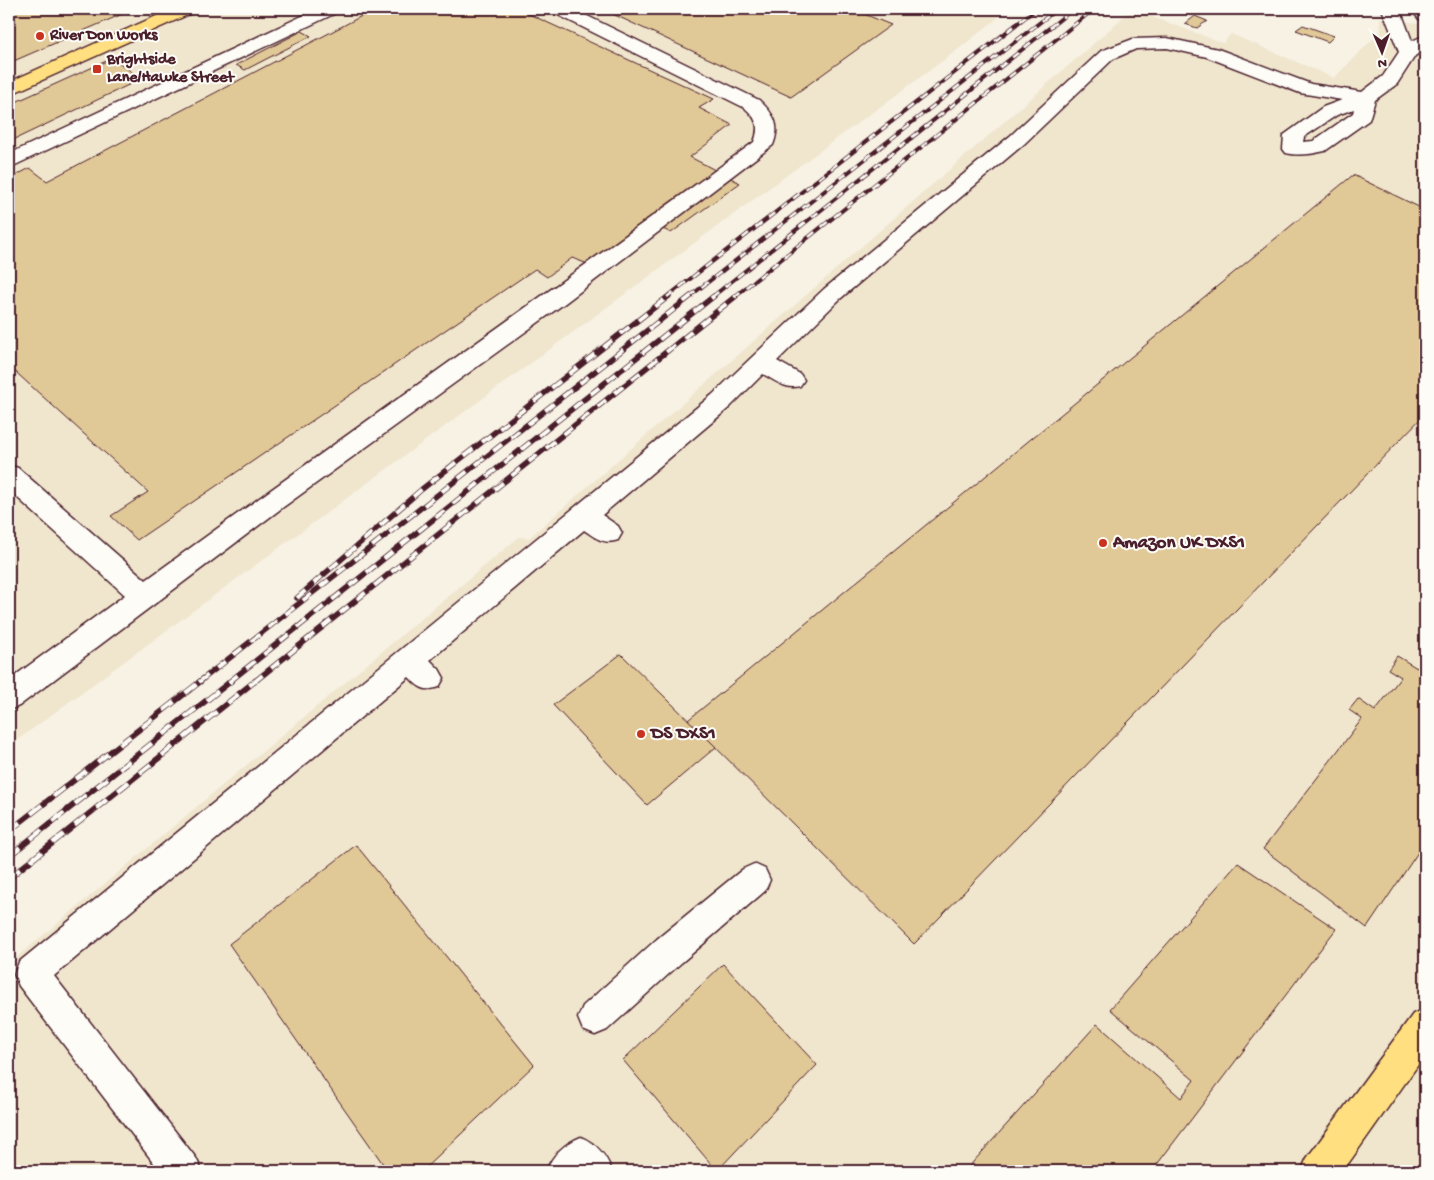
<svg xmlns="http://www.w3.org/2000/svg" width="1434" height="1180" viewBox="0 0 1434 1180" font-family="'Gochi Hand',sans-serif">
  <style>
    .built { fill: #f0e5cd }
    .building { fill: #e1c897; stroke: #4a1f2b }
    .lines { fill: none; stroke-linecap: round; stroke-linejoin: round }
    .minor-casing { stroke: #4a1f2b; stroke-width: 3 }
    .major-casing { stroke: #4a1f2b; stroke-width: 3 }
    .minor { fill: #fdfcf7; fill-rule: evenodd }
    .major { fill: #ffdf80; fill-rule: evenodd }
    .rail-far2-casing { stroke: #4a1f2b; stroke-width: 4 }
    .rail-far1-casing { stroke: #4a1f2b; stroke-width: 5.5 }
    .rail-casing { stroke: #4a1f2b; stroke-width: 6 }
    .rail-far2 { stroke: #fdfcf7; stroke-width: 2.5; stroke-dasharray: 8; stroke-linecap: butt }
    .rail-far1 { stroke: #fdfcf7; stroke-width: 4; stroke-dasharray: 11; stroke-linecap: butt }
    .rail { stroke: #fdfcf7; stroke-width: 4.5; stroke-dasharray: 14; stroke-linecap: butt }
    .poi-dot { fill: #c8321e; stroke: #fdfcf7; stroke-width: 2 }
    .labels { text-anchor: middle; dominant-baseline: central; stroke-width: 4; stroke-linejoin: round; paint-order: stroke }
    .far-poi-label { font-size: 16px; font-weight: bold; fill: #4a1f2b; stroke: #fdfcf7; text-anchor: start }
    .poi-label { font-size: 19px; font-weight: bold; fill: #4a1f2b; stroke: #fdfcf7; text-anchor: start }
  </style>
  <rect width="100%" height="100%" fill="#f7f2e4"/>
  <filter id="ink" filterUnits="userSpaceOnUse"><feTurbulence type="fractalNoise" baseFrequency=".02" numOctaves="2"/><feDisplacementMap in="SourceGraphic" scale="10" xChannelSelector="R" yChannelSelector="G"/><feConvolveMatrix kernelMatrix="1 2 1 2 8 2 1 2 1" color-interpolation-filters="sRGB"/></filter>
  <g filter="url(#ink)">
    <g class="built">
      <path d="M9,9H1009L956,51L9,746Z"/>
      <path d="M1131,9L1223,43L1231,34L1334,78L1381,31L1380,18L1425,24V95L1423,99L1425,109V1171H9V964L519,537L529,538L1117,23Z"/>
    </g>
    <g class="building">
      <path d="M9,9H134L9,63Z"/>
      <path d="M375,9H518L714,99L699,108L732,125L690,157L740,183L671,233L649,222L593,266L572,258L547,277L535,269L137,540L111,516L148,492L9,366V179L30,168L47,181Z"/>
      <path d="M602,9H852L891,25L791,97Z"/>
      <path d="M1195,16L1207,21L1197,28L1185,24Z"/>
      <path d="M1303,25L1334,36L1328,42L1296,30Z"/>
      <path d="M302,31L311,36L245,70L236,65Z"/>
      <path d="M113,58L141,79L9,142V105Z"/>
      <path d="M1353,175L1425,210V414L914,944L688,720Z"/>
      <path d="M621,654L716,747L647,805L553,705Z"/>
      <path d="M1397,656L1417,668L1425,657V755L1423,758L1425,760V842L1367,928L1263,849L1362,719L1349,710L1358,699L1375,711L1401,677L1388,669Z"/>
      <path d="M356,845L534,1065L422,1171H388L229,944Z"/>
      <path d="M1238,863L1336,929L1152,1171H965L1097,1024L1181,1098L1194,1080L1110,1009Z"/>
      <path d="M723,964L817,1065L717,1171L623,1060Z"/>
    </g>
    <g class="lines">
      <g class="minor-casing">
        <g id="minor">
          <path d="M317,9H339L336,13L9,168V154Z"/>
          <path d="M551,9H573L759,100C774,114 781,125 773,145L565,303L282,508L19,706L9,710V680L125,595L9,490V465L18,468L146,580C348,433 553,290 754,142C760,127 757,119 745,108L554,13Z"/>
          <path d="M1382,9H1400L1412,41L1425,35V48L1415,56L1397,84L1375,100L1369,120L1325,151C1313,154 1298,156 1286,153L1283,149L1284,135L1323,107L1342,100L1300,93L1207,57L1167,48L1136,49L1113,59L1024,144L840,299L777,361L800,374L804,380L800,386C786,390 776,381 763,374L730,407L602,515L618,526L622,533L618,540C604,545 596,538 584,530L430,660L439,669L444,678L439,687C425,692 419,688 409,677L54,976L196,1158L202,1171H160L19,986L14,974L19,962L712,395L824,289L1010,136L1101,51L1133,39L1167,38L1218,49L1311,84L1362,92L1383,76L1399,52ZM1354,109L1353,113L1313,141L1303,142L1304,137L1337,115Z"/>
          <path d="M1411,9H1425V20L1419,19Z"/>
          <path d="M754,864L765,869L770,880L765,891L681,963L607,1030L595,1035L583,1030L578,1018L583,1006L657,939L743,869Z"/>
          <path d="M581,1137C597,1144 606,1155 612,1171H546C553,1154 564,1144 581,1137Z"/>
        </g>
      </g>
      <g class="major-casing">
        <g id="major">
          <path d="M172,9H195L192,13L9,95V82Z"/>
          <path d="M1425,1009V1055L1343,1171H1301L1307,1158L1413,1014Z"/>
        </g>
      </g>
      <use href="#minor" class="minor"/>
      <use href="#major" class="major"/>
      <g class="rail-far2-casing">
        <g id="rail-far2">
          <path d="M667,297L1036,9"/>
          <path d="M689,297L1057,9"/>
          <path d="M712,297L1073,9"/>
          <path d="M734,297L1094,9"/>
        </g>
      </g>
      <g class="rail-far1-casing">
        <g id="rail-far1">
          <path d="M297,598L422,489L669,296"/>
          <path d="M199,682L691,296"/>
          <path d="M229,682L714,296"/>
          <path d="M254,682L736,296"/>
        </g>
      </g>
      <g class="rail-casing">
        <g id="rail">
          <path d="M9,831L201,681"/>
          <path d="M9,856L231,681"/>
          <path d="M9,878L255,681"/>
        </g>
      </g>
      <use href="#rail-far2" class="rail-far2"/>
      <use href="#rail-far1" class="rail-far1"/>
      <use href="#rail" class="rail"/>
    </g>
  </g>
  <g class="poi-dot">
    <circle cx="40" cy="36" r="5"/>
    <rect x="92" y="64" width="10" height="10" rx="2.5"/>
    <circle cx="1103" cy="543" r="5"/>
    <circle cx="641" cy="734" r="5"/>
  </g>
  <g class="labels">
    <g class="far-poi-label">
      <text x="50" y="36">River Don Works</text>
      <text x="107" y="60">Brightside<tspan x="107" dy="18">Lane/Hawke Street</tspan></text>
    </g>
    <g class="poi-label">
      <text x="1113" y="543">Amazon UK DXS1</text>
      <text x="651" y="734">DS DXS1</text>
    </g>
  </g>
  <rect width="1434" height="1180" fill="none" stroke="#fdfcf7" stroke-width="30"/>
  <rect x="15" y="15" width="1404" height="1150" fill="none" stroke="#4a1f2b" stroke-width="2" filter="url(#ink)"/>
  <g transform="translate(1382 52) rotate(178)" stroke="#fdfcf7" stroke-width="4" paint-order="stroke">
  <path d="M0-4L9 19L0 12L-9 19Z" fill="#4a1f2b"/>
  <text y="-8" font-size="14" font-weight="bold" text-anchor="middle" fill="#4a1f2b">N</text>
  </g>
</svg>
